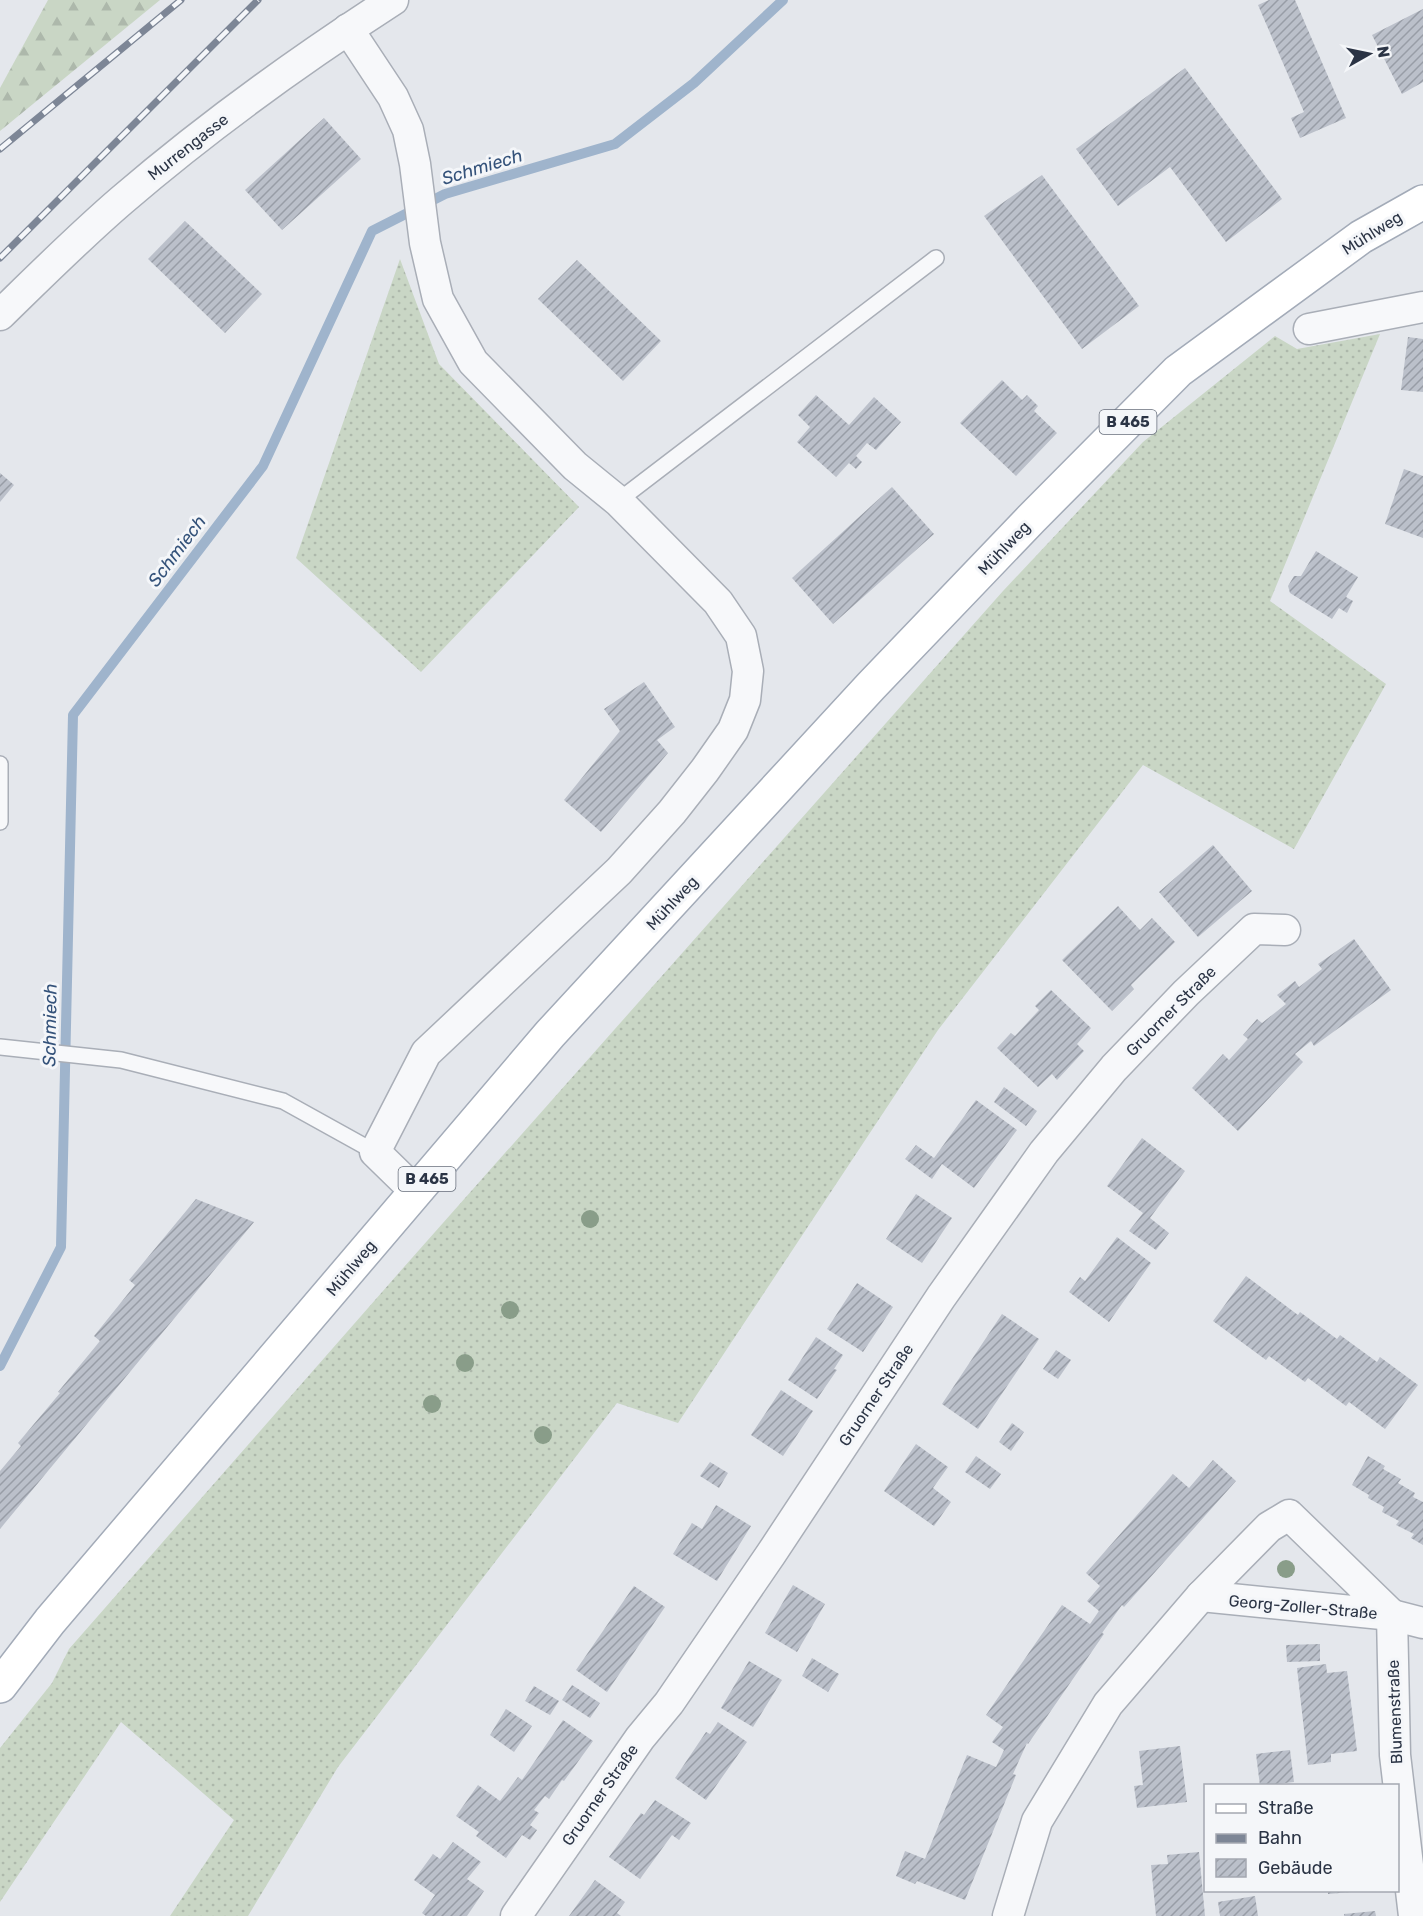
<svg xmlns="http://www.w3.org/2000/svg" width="1423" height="1916" viewBox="0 0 1423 1916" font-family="Rubik,sans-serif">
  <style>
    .grass { fill: url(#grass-dots) }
    .forest { fill: url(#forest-firs) }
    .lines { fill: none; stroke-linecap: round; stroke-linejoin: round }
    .stream { stroke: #9fb4cc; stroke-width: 10 }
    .building { fill: url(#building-hatch) }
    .lane-casing { stroke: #a9aeb7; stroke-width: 18 }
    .street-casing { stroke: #a9aeb7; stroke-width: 33 }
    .primary-casing { stroke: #a3abb8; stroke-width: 36 }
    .lane { stroke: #f7f8fa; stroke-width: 15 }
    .street { stroke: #f7f8fa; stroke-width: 30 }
    .primary { stroke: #fff; stroke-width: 33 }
    .rail-casing { stroke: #7d8696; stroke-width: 7 }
    .rail { stroke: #f4f6f9; stroke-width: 4.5; stroke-dasharray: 14; stroke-linecap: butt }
    .tree { fill: #899d89 }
    .labels { text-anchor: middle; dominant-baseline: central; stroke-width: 6; stroke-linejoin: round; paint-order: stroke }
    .shield { fill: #f4f6f9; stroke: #676e7b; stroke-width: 1.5 }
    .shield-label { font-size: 15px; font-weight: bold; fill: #2b3445 }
    .street-label { font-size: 16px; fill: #2b3445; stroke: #f4f6f9 }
    .water-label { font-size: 18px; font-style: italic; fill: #34527a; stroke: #f4f6f9 }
  </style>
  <defs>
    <pattern id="grass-dots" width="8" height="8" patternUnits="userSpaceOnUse" patternTransform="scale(1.5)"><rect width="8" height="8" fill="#c9d6c5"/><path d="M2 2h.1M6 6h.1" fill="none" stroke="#adb8ab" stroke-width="1.8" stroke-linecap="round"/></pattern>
    <pattern id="forest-firs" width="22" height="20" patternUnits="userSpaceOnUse" patternTransform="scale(1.5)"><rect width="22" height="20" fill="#c9d6c5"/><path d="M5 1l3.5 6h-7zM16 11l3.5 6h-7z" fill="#adb8ab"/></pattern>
    <pattern id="building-hatch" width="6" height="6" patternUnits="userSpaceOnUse" patternTransform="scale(1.5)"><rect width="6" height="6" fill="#bbc0ca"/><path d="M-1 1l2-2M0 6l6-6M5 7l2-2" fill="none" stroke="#989da6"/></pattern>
  </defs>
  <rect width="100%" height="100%" fill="#e4e7ec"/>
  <g class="grass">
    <path d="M400,259L439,364L579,507L421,672L296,558Z"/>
    <path d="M1380,334L1270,601L1386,684L1294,849L1143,765L938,1030L678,1423L617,1403L338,1767L248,1916H170L234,1820L121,1722L0,1902V1748L52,1683L69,1649L404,1267L1003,591L1143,442L1275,336L1297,349Z"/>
  </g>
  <path class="forest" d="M48,0H160L0,131V88Z"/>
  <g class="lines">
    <path class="stream" d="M0,1366L61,1247L73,715L263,466L372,231L445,194L615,144L694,83L783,0"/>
  </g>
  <g class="building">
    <path d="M1269,0H1295L1346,118L1300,138L1291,118L1304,112L1258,5Z"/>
    <path d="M1423,9V82L1402,94L1372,35Z"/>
    <path d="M1185,68L1282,199L1226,242L1170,167L1118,206L1076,149Z"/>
    <path d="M324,118L361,159L282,230L245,190Z"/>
    <path d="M1042,175L1139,306L1082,349L984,216Z"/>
    <path d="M185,221L262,294L225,333L148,259Z"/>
    <path d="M577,260L661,341L623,381L538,299Z"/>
    <path d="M1408,337L1423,339V392L1401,390Z"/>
    <path d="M1002,380L1022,400L1027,395L1038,406L1034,411L1057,433L1016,476L960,423Z"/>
    <path d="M816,395L849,425L874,397L901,422L876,450L867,443L856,456L862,462L856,469L849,463L836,477L797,442L810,427L798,415Z"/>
    <path d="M1404,469L1423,476V538L1385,524Z"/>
    <path d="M0,473L14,485L0,502Z"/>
    <path d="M892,487L934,534L833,624L792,578Z"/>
    <path d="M1316,551L1358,577L1346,597L1353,601L1347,613L1339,608L1332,619L1290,593L1288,586L1294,576H1301Z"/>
    <path d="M644,682L675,727L657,740L668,753L601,832L564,800L620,731L604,709Z"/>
    <path d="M1213,845L1252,891L1198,937L1159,892Z"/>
    <path d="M1118,906L1140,930L1152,918L1175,942L1131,985L1134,989L1112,1011L1062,960Z"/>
    <path d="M1354,939L1391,990L1314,1046L1311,1041L1295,1054L1303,1062L1238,1131L1192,1088L1223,1054L1229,1060L1248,1039L1243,1035L1257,1019L1262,1023L1286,1004L1277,995L1295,981L1299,987L1322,969L1318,964Z"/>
    <path d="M1051,990L1091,1028L1077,1044L1084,1051L1057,1080L1052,1074L1038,1087L997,1048L1011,1033L1015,1036L1039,1010L1035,1006Z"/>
    <path d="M1004,1087L1037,1111L1026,1126L994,1102Z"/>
    <path d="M976,1100L1017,1130L974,1188L942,1164L932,1179L905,1159L916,1145L934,1158Z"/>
    <path d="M1142,1138L1185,1171L1150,1218L1169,1233L1156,1250L1129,1231L1143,1213L1107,1186Z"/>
    <path d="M916,1194L952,1218L922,1263L886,1239Z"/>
    <path d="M196,1199L254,1222L0,1529V1471L21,1446L18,1443L60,1393L58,1392L100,1341L94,1336L135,1285L129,1280Z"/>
    <path d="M1117,1237L1151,1263L1109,1322L1069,1292L1080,1277L1085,1281Z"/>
    <path d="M1246,1276L1298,1315L1300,1312L1337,1339L1340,1335L1377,1362L1380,1357L1418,1385L1385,1429L1349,1402L1346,1406L1308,1378L1305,1382L1269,1356L1266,1360L1213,1321Z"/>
    <path d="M857,1283L893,1307L863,1352L827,1329Z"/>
    <path d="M1002,1314L1039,1339L978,1429L942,1404Z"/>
    <path d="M816,1337L843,1355L834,1369L837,1370L817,1399L788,1380Z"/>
    <path d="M1056,1350L1071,1360L1058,1379L1043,1369Z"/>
    <path d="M781,1390L813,1411L783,1456L751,1435Z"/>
    <path d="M1012,1423L1024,1432L1011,1451L999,1442Z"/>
    <path d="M916,1444L948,1467L933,1488L951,1502L934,1526L884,1491Z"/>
    <path d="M976,1456L1001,1474L990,1489L965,1472Z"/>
    <path d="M1368,1456L1385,1466L1383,1469L1401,1479L1398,1483L1415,1493L1413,1497L1423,1502V1545L1411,1538L1414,1534L1396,1525L1399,1521L1382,1512L1384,1507L1368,1498L1369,1495L1352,1485Z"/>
    <path d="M1213,1460L1236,1481L1124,1607L1122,1605L1102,1633L1104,1634L1028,1744L1027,1743L1013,1774L1016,1775L965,1900L917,1881L915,1884L896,1876L905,1851L925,1859L967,1755L996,1767L1004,1750L992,1742L1003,1727L986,1715L1062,1605L1090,1624L1099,1611L1087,1601L1100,1586L1086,1573L1173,1474L1189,1488Z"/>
    <path d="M710,1462L728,1473L719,1488L700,1476Z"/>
    <path d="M716,1505L751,1526L717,1581L673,1554L692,1523L702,1529Z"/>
    <path d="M793,1585L825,1604L797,1652L765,1633Z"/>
    <path d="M634,1586L665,1607L607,1692L576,1670Z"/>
    <path d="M1320,1644V1661L1287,1662L1286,1645Z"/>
    <path d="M812,1658L839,1674L828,1692L802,1676Z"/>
    <path d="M749,1661L782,1680L753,1727L721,1708Z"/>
    <path d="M1326,1664L1327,1673L1347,1671L1357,1751L1331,1754V1762L1308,1765L1297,1668Z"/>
    <path d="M572,1685L600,1703L590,1718L562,1700Z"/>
    <path d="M534,1686L559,1701L550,1715L525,1701Z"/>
    <path d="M506,1709L532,1726L514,1752L490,1735Z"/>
    <path d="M563,1720L593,1741L564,1781L562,1780L549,1799L545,1796L534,1810L539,1813L530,1825L537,1830L530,1840L522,1835L506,1858L476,1836L479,1832L456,1816L478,1785L500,1801L518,1777L522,1780Z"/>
    <path d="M718,1722L747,1742L706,1800L675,1778L706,1732L710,1734Z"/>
    <path d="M1180,1746L1187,1802L1137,1808L1134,1786L1143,1785L1139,1751Z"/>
    <path d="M1290,1750L1294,1782L1260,1786L1256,1754Z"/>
    <path d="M655,1800L691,1823L679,1840L672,1835L640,1879L609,1857L641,1813L644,1815Z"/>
    <path d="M453,1842L481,1862L467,1879L484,1891L467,1916H426L422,1913L435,1895L414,1880L433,1854L440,1859Z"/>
    <path d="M1199,1852L1205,1916H1156L1151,1865L1168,1864L1167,1855Z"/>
    <path d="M595,1880L625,1902L617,1913L621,1916H569Z"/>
    <path d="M1328,1890H1351V1892L1328,1894Z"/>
    <path d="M1255,1896L1258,1916H1220L1218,1902Z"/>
    <path d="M1375,1911L1376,1916H1344V1914Z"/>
  </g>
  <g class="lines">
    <g class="lane-casing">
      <g id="lane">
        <path d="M618,501L936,258"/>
        <path d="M0,764V822"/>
        <path d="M0,1047L121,1060L283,1101L375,1152"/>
      </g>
    </g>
    <g class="street-casing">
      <g id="street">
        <path d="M348,29L393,97L408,130L415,164L425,243L438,299L473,362L575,466L618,501L718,602L741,636L748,671L745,700L733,730L705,770L672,812L619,871L426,1053L375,1152L416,1192"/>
        <path d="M0,315C40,276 80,236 122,200C207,127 300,60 393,0"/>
        <path d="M1309,329L1423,307"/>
        <path d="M1289,1515L1392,1615L1201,1596L1269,1527Z"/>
        <path d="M516,1916L640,1738L669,1703L771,1554L941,1297L1044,1152L1114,1068L1186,993L1254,929L1285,930"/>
        <path d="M1008,1916L1037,1821L1108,1704L1201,1596"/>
        <path d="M1414,1916L1395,1755L1392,1615L1423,1623"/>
      </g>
    </g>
    <g class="primary-casing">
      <path id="primary" d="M0,1686L50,1621L550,1034L871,686L1031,519L1178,371L1361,237L1423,202"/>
    </g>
    <use href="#lane" class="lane"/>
    <use href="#street" class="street"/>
    <use href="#primary" class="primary"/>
    <g class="rail-casing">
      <g id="rail">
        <path d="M0,149L181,0"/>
        <path d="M0,258L258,0"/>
      </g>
    </g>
    <use href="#rail" class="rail"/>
  </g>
  <g class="tree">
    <circle cx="590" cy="1219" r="9"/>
    <circle cx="510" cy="1310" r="9"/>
    <circle cx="465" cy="1363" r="9"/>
    <circle cx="432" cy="1404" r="9"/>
    <circle cx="543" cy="1435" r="9"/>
    <circle cx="1286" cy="1569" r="9"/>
  </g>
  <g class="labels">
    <g class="shield">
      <rect x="1099.5" y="410" width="57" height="24" rx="4.5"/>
      <rect x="398.5" y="1167" width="57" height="24" rx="4.5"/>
    </g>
    <g class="shield-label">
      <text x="1128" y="422">B 465</text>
      <text x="427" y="1179">B 465</text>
    </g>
    <g class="street-label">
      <text transform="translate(188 147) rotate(-38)">Murrengasse</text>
      <text transform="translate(1372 233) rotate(-32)">Mühlweg</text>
      <text transform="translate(1004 548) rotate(-46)">Mühlweg</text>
      <text transform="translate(672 903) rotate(-47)">Mühlweg</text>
      <text transform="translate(1171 1011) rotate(-45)">Gruorner Straße</text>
      <text transform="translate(351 1268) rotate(-50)">Mühlweg</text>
      <text transform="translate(876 1395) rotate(-56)">Gruorner Straße</text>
      <text transform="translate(1303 1607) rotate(5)">Georg-Zoller-Straße</text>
      <text transform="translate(1395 1712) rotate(-92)">Blumenstraße</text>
      <text transform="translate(600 1795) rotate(-55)">Gruorner Straße</text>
    </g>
    <g class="water-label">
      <text transform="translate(482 167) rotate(-17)">Schmiech</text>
      <text transform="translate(177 551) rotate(-53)">Schmiech</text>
      <text transform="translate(50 1025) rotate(-89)">Schmiech</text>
    </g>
  </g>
  <rect x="1204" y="1784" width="195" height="108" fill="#f4f6f9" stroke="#a4a8b1" stroke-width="1.5"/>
  <rect x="1216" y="1804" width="30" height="9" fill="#ffffff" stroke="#a4a8b1" stroke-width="1.5"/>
  <text x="1258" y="1814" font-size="18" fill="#2b3445">Straße</text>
  <rect x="1216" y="1834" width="30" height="9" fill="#7d8696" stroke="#a4a8b1" stroke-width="1.5"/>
  <text x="1258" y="1844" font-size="18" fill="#2b3445">Bahn</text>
  <rect x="1216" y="1859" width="30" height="18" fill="url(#building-hatch)" stroke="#a4a8b1" stroke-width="1.5"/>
  <text x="1258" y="1874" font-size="18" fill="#2b3445">Gebäude</text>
  <g transform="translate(1369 54) rotate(81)" stroke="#f4f6f9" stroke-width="4.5" paint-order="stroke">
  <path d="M0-4.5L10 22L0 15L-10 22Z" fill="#2b3445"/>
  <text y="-9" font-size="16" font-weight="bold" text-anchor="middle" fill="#2b3445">N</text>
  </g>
</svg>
